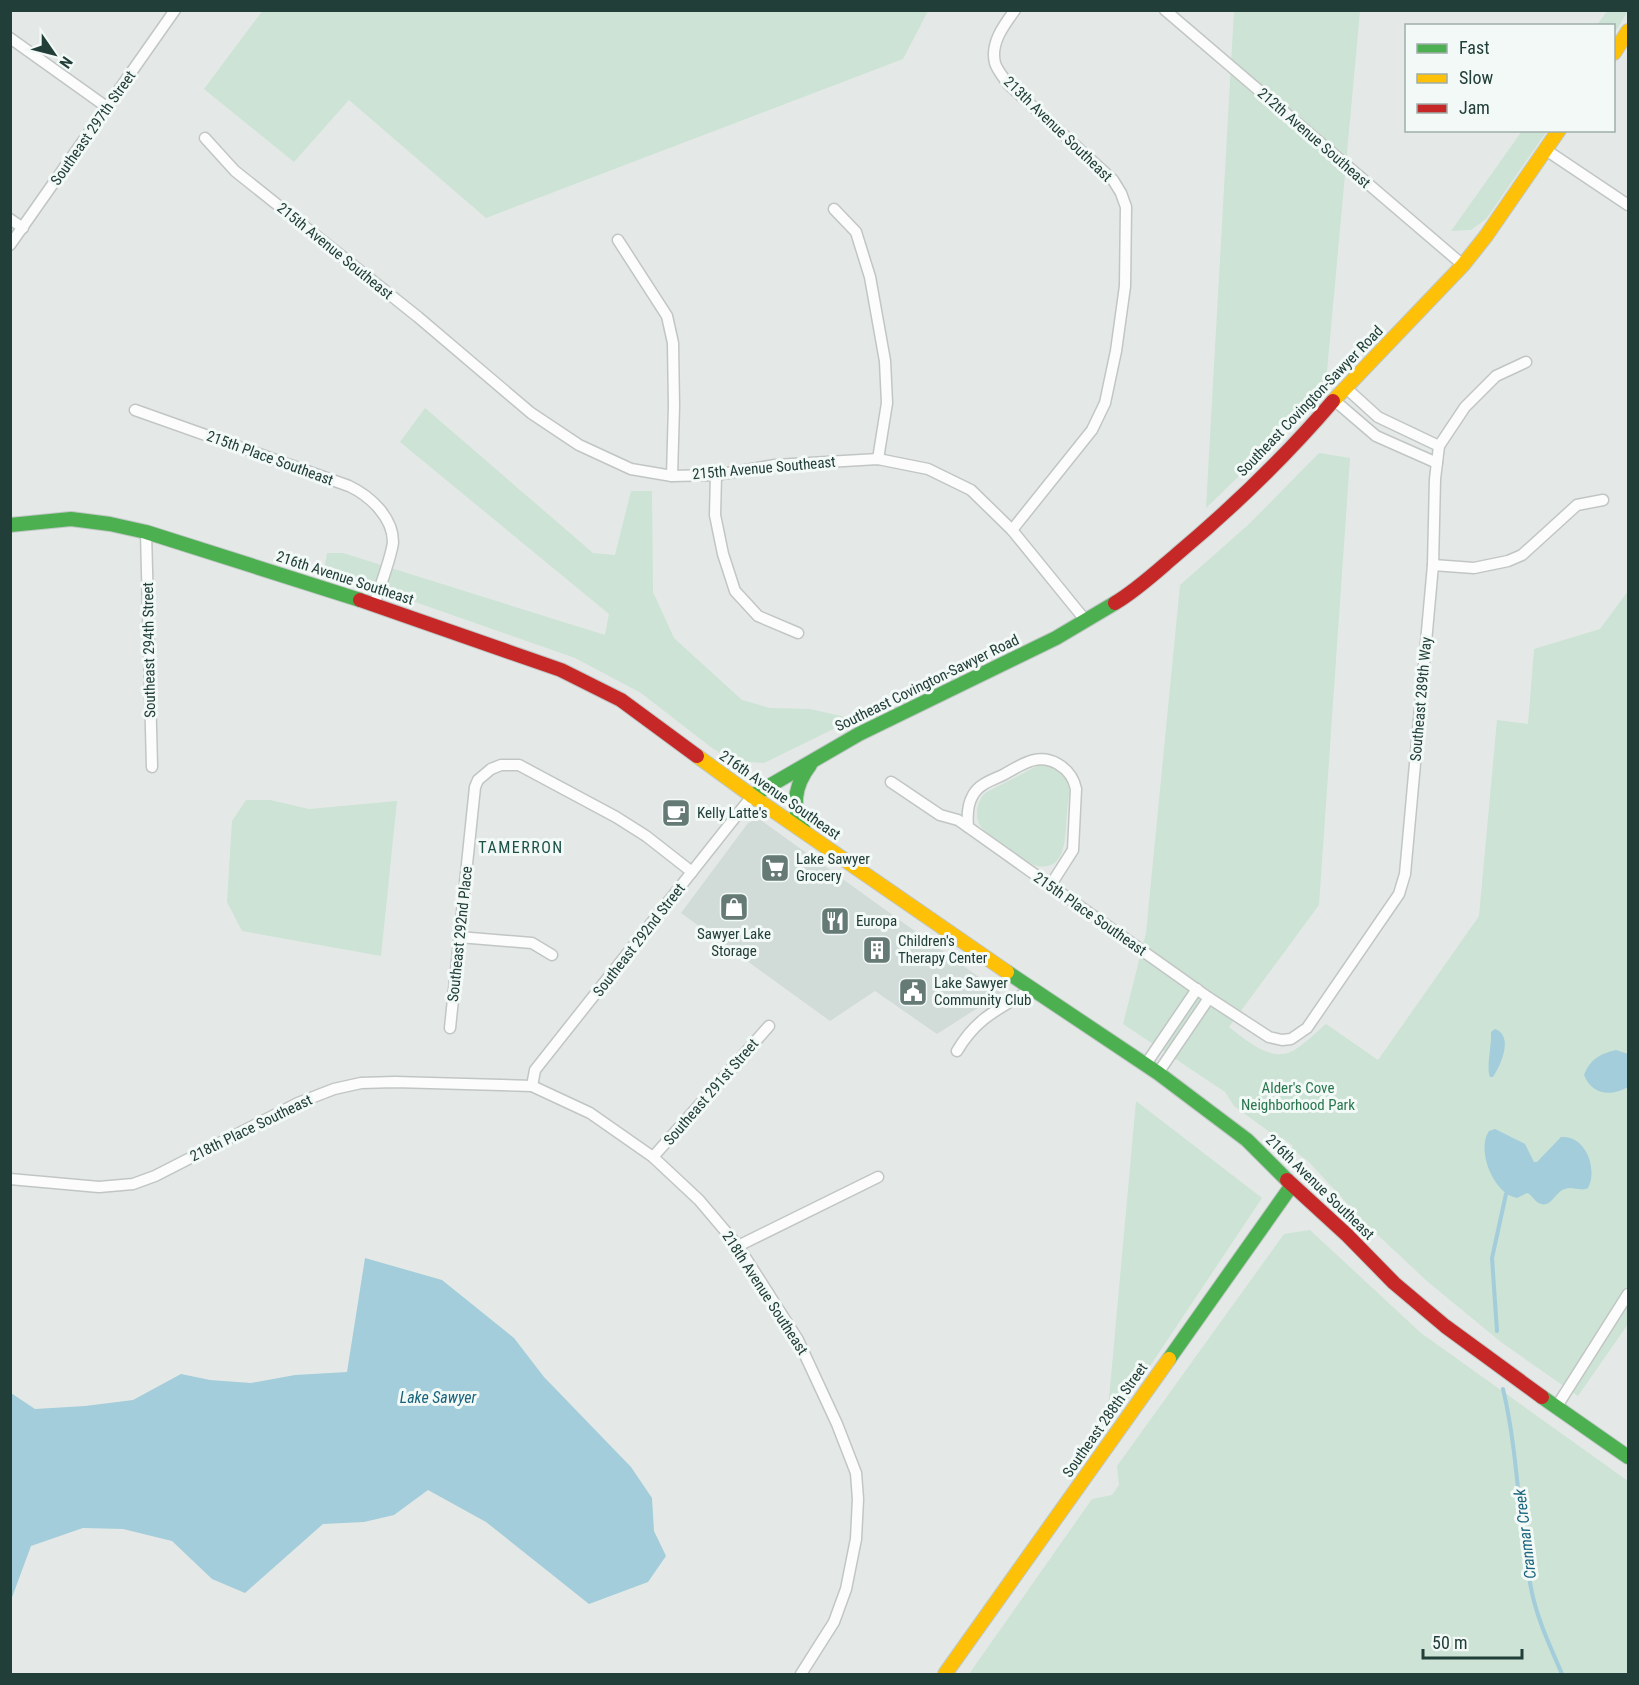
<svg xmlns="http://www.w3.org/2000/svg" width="1639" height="1685" viewBox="0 0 1639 1685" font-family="'Roboto Condensed',sans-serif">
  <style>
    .built { fill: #d1dbd7 }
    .green { fill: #cce3d5 }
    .water { fill: #a3cdda }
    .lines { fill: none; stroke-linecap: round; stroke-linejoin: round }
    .stream { stroke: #a3cdda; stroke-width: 4 }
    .street-casing { stroke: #c1c6c4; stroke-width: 13 }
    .fast-casing { stroke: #bfc7c5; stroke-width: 16 }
    .slow-casing { stroke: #bfc7c5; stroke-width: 16 }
    .jam-casing { stroke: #bfc7c5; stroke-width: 16 }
    .street { stroke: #fbfcfb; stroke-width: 10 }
    .fast { stroke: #4caf50; stroke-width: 14 }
    .slow { stroke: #ffc107; stroke-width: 14 }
    .jam { stroke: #c62828; stroke-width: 14 }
    .labels { text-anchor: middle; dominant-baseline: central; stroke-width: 6; stroke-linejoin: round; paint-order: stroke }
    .street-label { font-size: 15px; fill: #213e38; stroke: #f2f9f6 }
    .poi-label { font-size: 15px; fill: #213e38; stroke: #f2f9f6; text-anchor: start }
    .park-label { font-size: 15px; fill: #29764e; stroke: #f2f9f6 }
    .neighbourhood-label { font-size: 16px; letter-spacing: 1.5px; fill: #1c5148; stroke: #f2f9f6 }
    .water-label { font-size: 16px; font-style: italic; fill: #19637c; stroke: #f2f9f6 }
  </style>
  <rect width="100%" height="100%" fill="#e4e9e7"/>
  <path class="built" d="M757,819L762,821L1001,993L937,1034L875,991L830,1021L681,913L748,823Z"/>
  <g class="green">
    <path d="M263,10H928V11L903,59L486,218L349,100L294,162L204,89Z"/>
    <path d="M1234,11H1360L1325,393L1206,508Z"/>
    <path d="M1607,11H1628L1614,34V26L1597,25Z"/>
    <path d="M1522,131H1547L1486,219L1471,230L1451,231Z"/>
    <path d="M425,408L593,553L615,555L631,491H652L653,592L674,638L742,700L770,708L810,709L854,719L764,763L734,761L712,748L641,693L575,658L324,570L327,553H343L605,635L609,614L400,442Z"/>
    <path d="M1319,453L1350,458L1319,905L1229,1027C1243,1038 1268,1060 1288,1053C1299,1050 1316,1032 1326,1024L1378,1060L1479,916L1497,720L1528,724L1534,649L1600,629L1628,591V1324L1578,1396L1501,1342L1428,1282L1366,1224L1308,1161L1291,1149L1293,1146L1284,1139L1282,1141L1234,1106L1225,1092L1123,1024L1146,933L1180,585L1249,524Z"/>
    <path d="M1039,765C1051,766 1064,771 1068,784C1071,792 1067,804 1067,812C1065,833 1068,875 1034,865C1021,856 991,839 982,828C973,818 977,801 985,793Z"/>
    <path d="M246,800H270L309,809L397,801L381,956L242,931L227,902L232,821Z"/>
    <path d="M1136,1101L1262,1198L1106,1432Z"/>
    <path d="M1310,1230L1421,1333L1628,1481V1674H969L1092,1499L1112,1495L1119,1485L1117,1466L1284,1234Z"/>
  </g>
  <g class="water">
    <path d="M1495,1029C1514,1036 1501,1065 1493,1077H1490C1486,1067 1492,1045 1491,1032Z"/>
    <path d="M1616,1050L1628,1054V1087C1611,1097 1592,1095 1584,1075C1590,1059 1600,1054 1616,1050Z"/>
    <path d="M1495,1129L1525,1144L1534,1162H1537L1561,1137C1586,1135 1598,1169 1588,1188C1580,1192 1573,1186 1565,1189C1554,1192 1551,1211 1537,1202C1533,1199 1532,1195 1527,1193L1517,1198C1493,1194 1476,1149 1489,1131Z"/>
    <path d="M365,1258L442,1280L514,1338L544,1377L631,1467L652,1498L654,1531L666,1556L648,1582L589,1604L486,1522L428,1490L394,1515L364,1522L323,1524L245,1593L212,1579L172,1541L123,1529L83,1528L31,1546L11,1600V1393L35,1409L85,1406L133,1400L181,1374L210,1380L251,1383L295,1375L347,1372Z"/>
  </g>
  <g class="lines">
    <g class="stream">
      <path d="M1497,1331L1492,1258L1506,1194"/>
      <path d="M1503,1389C1519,1456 1518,1526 1532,1593C1538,1621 1551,1648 1562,1674"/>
    </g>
    <g class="street-casing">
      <g id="street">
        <path d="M1165,10L1463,265"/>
        <path d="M10,38L108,108"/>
        <path d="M205,138L235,171L418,317L531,413L579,445L631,469L672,476L716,475L775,465L878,459L928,469L971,490L1012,530L1086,621"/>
        <path d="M1546,150L1628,205"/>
        <path d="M834,209L856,232L870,277L885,361L887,403L878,459"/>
        <path d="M10,219L23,228"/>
        <path d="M618,240L667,316L673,343L674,406L672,476"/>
        <path d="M10,245L175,10"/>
        <path d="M1346,388L1378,417L1439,446"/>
        <path d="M1334,400L1376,436L1437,463"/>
        <path d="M135,410L349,486C370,496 393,517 393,542C392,555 379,590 374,605"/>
        <path d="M716,475L715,515L723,554L735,591L758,616L798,633"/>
        <path d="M1012,530L1092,430L1105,403L1116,351L1125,286L1126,207L1121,193L1113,180L1008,84C1004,78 997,70 995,63C990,43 1004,25 1015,10"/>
        <path d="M146,532L152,767"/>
        <path d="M1433,565L1474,568L1508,561L1522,555L1577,505L1603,500"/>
        <path d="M891,782L940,815L958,820L968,827L1209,998L1269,1037L1282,1040L1291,1039L1307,1028L1399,894L1405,874L1433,565L1435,479L1439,446L1465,407L1496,376L1526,362"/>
        <path d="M968,827C967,816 967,805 973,795C979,784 992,780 1003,775C1021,765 1038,752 1058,764C1068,770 1074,778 1076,789L1073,850L1050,886"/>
        <path d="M459,937L532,943L552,955"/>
        <path d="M450,1028L475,787L478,780L491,769L501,765H519L616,817L646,836L692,872"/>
        <path d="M957,1051C977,1017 999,1009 1032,989"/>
        <path d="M1146,1064L1197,989"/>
        <path d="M1158,1073L1209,998"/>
        <path d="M532,1086L535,1070L752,796"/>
        <path d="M653,1157L769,1026"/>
        <path d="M10,1179L99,1187L133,1184L155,1176L298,1103L334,1089L361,1083L395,1082L532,1086L590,1113L653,1157L699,1200L738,1246L798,1340L837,1424L856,1473L858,1499L856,1539L846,1589L834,1622L801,1674"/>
        <path d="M738,1246L878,1177"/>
        <path d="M1557,1406L1628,1294"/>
      </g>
    </g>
    <g class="fast-casing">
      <g id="fast">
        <path d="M10,525L71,519L110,524L146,532L360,600"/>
        <path d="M752,796L859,734L1056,638L1115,603"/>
        <path d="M804,831C791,807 794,786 810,765"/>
        <path d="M1007,972L1158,1073L1247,1140L1287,1180"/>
        <path d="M1169,1359L1292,1185"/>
        <path d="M1542,1397L1628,1457"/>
      </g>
    </g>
    <g class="slow-casing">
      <g id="slow">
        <path d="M1614,53L1628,31"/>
        <path d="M1333,401L1463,265L1486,236L1559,130"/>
        <path d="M697,756L752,796L1007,972"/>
        <path d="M945,1674L1169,1359"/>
      </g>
    </g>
    <g class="jam-casing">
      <g id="jam">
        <path d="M360,600L561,670L621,700L697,756"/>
        <path d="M1115,603C1137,590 1156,572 1176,555C1232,508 1286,456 1333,401"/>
        <path d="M1287,1180L1347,1235L1394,1283L1445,1326L1542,1397"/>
      </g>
    </g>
    <use href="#street" class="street"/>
    <use href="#fast" class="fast"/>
    <use href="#slow" class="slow"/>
    <use href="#jam" class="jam"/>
  </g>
  <defs>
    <g id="cafe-square" transform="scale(1.5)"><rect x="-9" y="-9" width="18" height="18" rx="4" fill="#657a75" stroke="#f2f9f6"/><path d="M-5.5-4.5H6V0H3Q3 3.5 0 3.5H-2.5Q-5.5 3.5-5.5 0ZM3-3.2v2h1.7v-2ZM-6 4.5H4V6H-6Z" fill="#fff"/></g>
    <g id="supermarket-square" transform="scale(1.5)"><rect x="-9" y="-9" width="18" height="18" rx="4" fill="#657a75" stroke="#f2f9f6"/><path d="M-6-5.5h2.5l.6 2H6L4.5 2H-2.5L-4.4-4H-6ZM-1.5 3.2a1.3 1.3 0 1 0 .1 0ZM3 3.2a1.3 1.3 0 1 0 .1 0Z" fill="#fff"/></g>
    <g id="shop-square" transform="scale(1.5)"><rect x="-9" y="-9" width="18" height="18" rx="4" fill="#657a75" stroke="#f2f9f6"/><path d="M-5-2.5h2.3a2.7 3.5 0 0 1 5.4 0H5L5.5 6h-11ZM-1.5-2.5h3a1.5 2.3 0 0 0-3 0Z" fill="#fff"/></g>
    <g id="restaurant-square" transform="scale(1.5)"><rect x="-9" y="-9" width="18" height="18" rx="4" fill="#657a75" stroke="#f2f9f6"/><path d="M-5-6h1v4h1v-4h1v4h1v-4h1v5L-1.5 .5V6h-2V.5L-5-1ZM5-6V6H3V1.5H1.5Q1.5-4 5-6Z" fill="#fff"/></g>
    <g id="building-square" transform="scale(1.5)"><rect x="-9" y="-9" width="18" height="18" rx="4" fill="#657a75" stroke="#f2f9f6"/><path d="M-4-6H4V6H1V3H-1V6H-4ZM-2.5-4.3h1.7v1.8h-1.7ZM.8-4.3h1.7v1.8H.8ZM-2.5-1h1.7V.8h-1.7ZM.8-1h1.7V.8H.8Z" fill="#fff"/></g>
    <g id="civic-square" transform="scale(1.5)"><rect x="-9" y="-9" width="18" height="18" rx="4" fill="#657a75" stroke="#f2f9f6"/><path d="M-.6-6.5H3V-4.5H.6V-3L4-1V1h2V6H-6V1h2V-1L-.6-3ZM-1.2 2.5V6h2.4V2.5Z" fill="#fff"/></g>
  </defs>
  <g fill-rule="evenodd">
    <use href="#cafe-square" x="676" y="813"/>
    <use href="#supermarket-square" x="775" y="868"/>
    <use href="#shop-square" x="734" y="907"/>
    <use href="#restaurant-square" x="835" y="921"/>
    <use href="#building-square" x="877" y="950"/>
    <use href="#civic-square" x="913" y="992"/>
  </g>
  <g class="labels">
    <g class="street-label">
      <text transform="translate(93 128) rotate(-55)">Southeast 297th Street</text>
      <text transform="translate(1058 129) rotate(44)">213th Avenue Southeast</text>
      <text transform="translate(1314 138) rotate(41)">212th Avenue Southeast</text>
      <text transform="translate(335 251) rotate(39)">215th Avenue Southeast</text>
      <text transform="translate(1310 401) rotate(-46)">Southeast Covington-Sawyer Road</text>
      <text transform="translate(270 458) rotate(20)">215th Place Southeast</text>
      <text transform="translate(764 468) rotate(-5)">215th Avenue Southeast</text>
      <text transform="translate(345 578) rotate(18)">216th Avenue Southeast</text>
      <text transform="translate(149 650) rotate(-91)">Southeast 294th Street</text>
      <text transform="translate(927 683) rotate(-26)">Southeast Covington-Sawyer Road</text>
      <text transform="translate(1421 699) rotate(-85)">Southeast 289th Way</text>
      <text transform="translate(780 795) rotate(35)">216th Avenue Southeast</text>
      <text transform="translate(1090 914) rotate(35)">215th Place Southeast</text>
      <text transform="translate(460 934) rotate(-84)">Southeast 292nd Place</text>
      <text transform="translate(639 940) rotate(-52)">Southeast 292nd Street</text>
      <text transform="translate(711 1092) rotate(-49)">Southeast 291st Street</text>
      <text transform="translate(251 1128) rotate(-26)">218th Place Southeast</text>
      <text transform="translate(1320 1187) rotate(44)">216th Avenue Southeast</text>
      <text transform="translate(765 1293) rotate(57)">218th Avenue Southeast</text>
      <text transform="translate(1105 1420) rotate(-55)">Southeast 288th Street</text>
    </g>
    <g class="poi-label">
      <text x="697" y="813">Kelly Latte's</text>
      <text x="796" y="859">Lake Sawyer<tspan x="796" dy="17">Grocery</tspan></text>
      <text x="856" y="921">Europa</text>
      <text x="734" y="934" text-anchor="middle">Sawyer Lake<tspan x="734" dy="17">Storage</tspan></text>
      <text x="898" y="941">Children's<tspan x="898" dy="17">Therapy Center</tspan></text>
      <text x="934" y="983">Lake Sawyer<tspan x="934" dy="17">Community Club</tspan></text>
    </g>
    <g class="park-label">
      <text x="1298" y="1088">Alder's Cove<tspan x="1298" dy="17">Neighborhood Park</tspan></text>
    </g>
    <g class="neighbourhood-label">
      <text x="521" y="847">TAMERRON</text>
    </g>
    <g class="water-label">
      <text x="438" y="1397">Lake Sawyer</text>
      <text transform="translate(1525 1534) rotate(-97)">Cranmar Creek</text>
    </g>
  </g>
  <rect width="1639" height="1685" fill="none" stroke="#213e38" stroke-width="24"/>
  <rect x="1405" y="24" width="210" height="108" fill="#f2f9f6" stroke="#9eaeaa" stroke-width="1.5"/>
  <rect x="1417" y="44" width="30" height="9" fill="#4caf50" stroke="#9eaeaa" stroke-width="1.5"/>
  <text x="1459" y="54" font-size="18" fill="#213e38">Fast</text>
  <rect x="1417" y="74" width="30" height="9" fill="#ffc107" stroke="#9eaeaa" stroke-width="1.5"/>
  <text x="1459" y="84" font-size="18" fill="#213e38">Slow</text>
  <rect x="1417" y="104" width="30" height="9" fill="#c62828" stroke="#9eaeaa" stroke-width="1.5"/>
  <text x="1459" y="114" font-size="18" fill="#213e38">Jam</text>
  <g transform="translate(54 54) rotate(125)" stroke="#f2f9f6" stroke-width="4.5" paint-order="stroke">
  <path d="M0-4.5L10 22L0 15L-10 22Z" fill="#213e38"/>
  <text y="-9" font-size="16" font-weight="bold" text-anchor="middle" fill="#213e38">N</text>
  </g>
  <path d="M1423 1649v9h99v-9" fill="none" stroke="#213e38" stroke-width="3"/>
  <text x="1432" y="1649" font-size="18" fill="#213e38" stroke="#f2f9f6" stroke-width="4.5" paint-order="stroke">50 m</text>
</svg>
